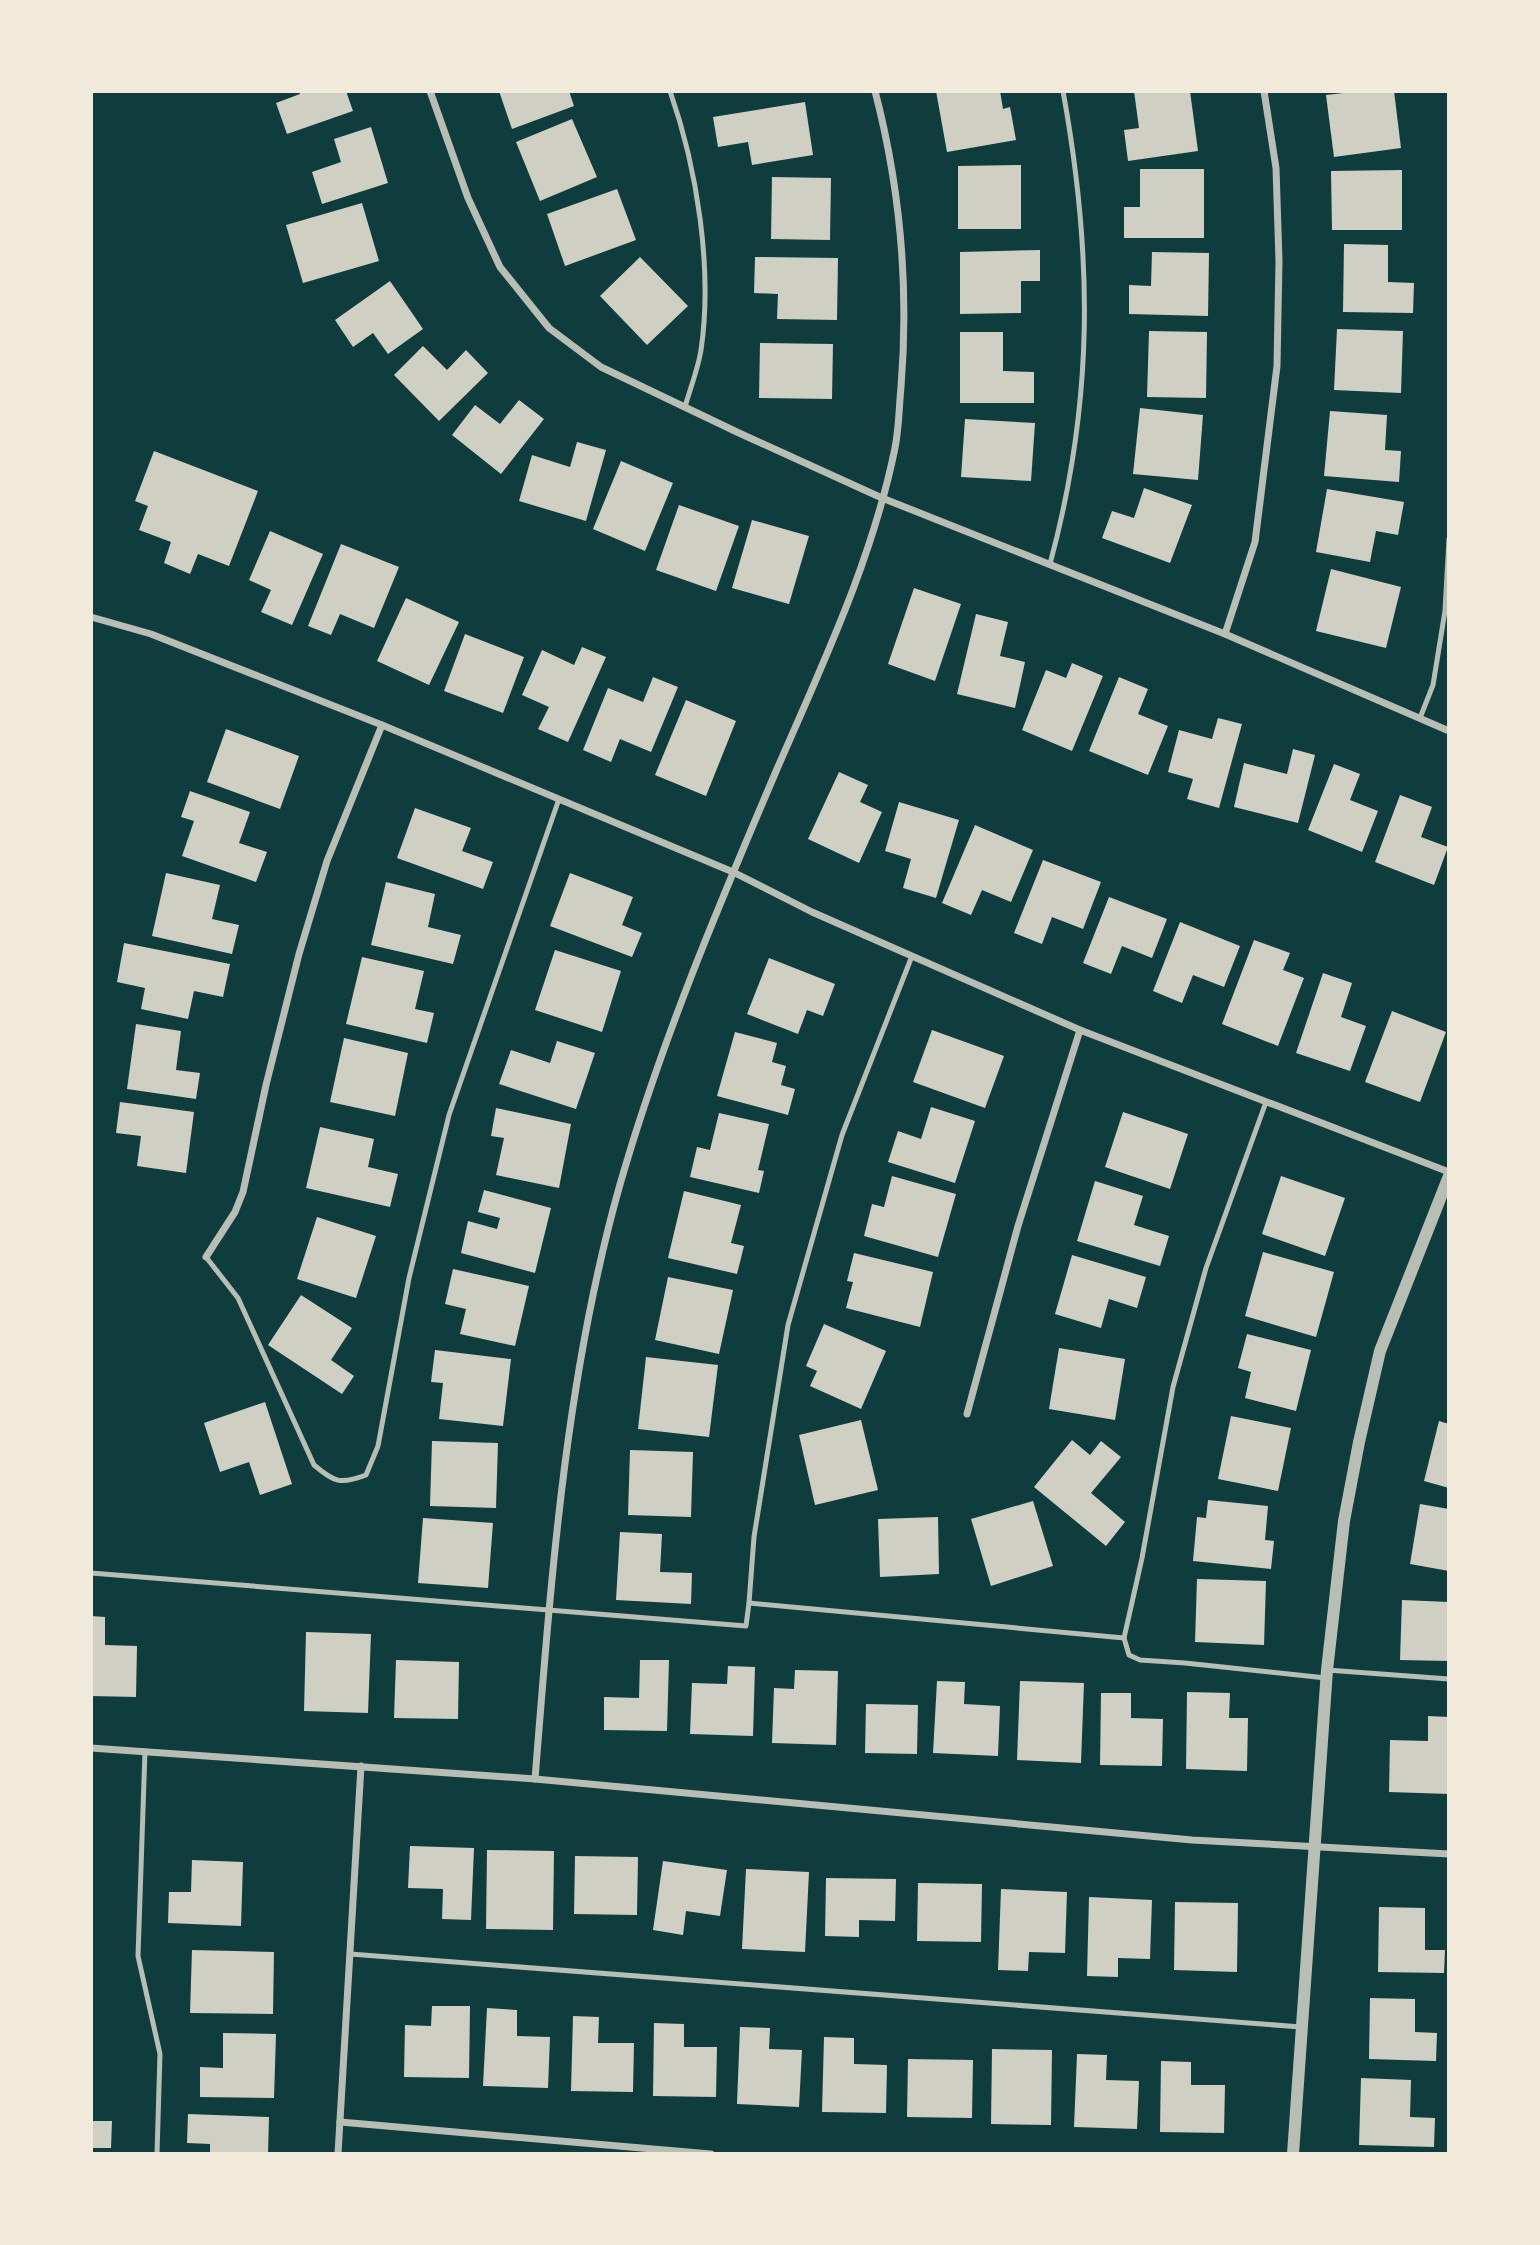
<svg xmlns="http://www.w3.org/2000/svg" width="1540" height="2245" viewBox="0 0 1540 2245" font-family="'Nunito Sans',sans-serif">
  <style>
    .building { fill: #cfcfc3 }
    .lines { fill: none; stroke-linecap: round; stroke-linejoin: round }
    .service { stroke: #b8beb3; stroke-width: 5 }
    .minor { stroke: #b8beb3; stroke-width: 7 }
    .tertiary { stroke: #b8beb3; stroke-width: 12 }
  </style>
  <rect width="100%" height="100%" fill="#0f3d3e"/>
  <g class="building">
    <path d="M299,91H346L353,111L287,134L276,103L300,94Z"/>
    <path d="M499,91H569L574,106L512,129Z"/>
    <path d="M936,91H1000L1003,109L1010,107L1016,140L947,152Z"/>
    <path d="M1134,91H1190L1198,151L1128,161L1124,130L1139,128Z"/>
    <path d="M1361,91H1394L1401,148L1334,157L1326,95Z"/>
    <path d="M805,102L813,155L752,165L748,142L718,147L713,117Z"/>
    <path d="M572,119L597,177L540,201L516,142Z"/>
    <path d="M371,127L388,183L322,204L312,172L341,162L334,139Z"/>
    <path d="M1021,165V229H958V166Z"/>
    <path d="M1140,169H1204V238H1124V207H1140Z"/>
    <path d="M1402,170V230H1332L1331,171Z"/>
    <path d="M772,177L831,178L830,240L771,239Z"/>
    <path d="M617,189L636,240L565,266L547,214Z"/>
    <path d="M362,203L379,261L303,283L286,225Z"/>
    <path d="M1344,244L1388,245V282L1414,283L1413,313L1343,312Z"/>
    <path d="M1040,250V281H1021V313L960,314V252Z"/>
    <path d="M1152,252L1209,253L1208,316L1129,314V285L1151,286Z"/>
    <path d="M640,257L688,306L647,345L600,296Z"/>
    <path d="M755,257L838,258L837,320L777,319L778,294L754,293Z"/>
    <path d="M390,281L423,329L388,354L373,333L353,347L335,320Z"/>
    <path d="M1337,329L1403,331L1401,393L1334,390Z"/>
    <path d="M1149,331L1207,332L1206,398L1147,397Z"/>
    <path d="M960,332H1003V371L1034,372V403H960Z"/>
    <path d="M760,343L833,344L832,399L759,398Z"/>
    <path d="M423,346L447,370L466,350L488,373L439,421L394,375Z"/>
    <path d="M519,400L544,419L501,474L452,435L475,405L500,424Z"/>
    <path d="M1140,408L1203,415L1198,480L1133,474Z"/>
    <path d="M1330,411L1387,415L1385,450L1401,451L1399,482L1324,476Z"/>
    <path d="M965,419L1035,423L1031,481L961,477Z"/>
    <path d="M577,442L606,450L586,521L519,501L532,455L570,467Z"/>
    <path d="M154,451L258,491L229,566L198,554L190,574L164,563L171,542L139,530L148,506L135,501Z"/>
    <path d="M621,461L673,483L645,551L593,529Z"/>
    <path d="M1144,488L1192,505L1170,563L1102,538L1112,511L1134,518Z"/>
    <path d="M1327,489L1404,502L1398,535L1376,531L1370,562L1316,552Z"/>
    <path d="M679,505L739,526L716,591L656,570Z"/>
    <path d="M752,520L809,536L789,604L732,588Z"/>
    <path d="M270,531L323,554L292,625L261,612L271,590L249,580Z"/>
    <path d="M341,544L399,567L374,628L340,614L331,635L308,626Z"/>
    <path d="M1331,569L1401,587L1386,648L1316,631Z"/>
    <path d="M914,588L961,604L935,681L888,664Z"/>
    <path d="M406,598L459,622L429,685L377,661Z"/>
    <path d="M976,614L1008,622L1000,656L1025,662L1015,708L957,694Z"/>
    <path d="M465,634L524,657L503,713L444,691Z"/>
    <path d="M582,647L606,657L568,742L538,729L549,707L522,695L542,650L574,665Z"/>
    <path d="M1072,663L1103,676L1072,751L1022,730L1046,670L1066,678Z"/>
    <path d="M653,677L678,687L651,752L620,739L611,762L583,750L608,688L643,702Z"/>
    <path d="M1119,677L1148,689L1138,714L1168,726L1148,775L1089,751Z"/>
    <path d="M686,700L736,721L706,796L655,775Z"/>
    <path d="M1218,718L1242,724L1219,808L1187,799L1193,779L1168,772L1179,730L1212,739Z"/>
    <path d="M226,729L299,756L280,809L207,782Z"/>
    <path d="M1293,749L1315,755L1298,823L1234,807L1244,763L1287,774Z"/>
    <path d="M1334,764L1360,774L1350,800L1378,811L1362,852L1308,830Z"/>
    <path d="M839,772L868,785L860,802L882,812L859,863L808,839Z"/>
    <path d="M190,791L250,812L239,843L267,852L256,882L182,856L194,821L181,817Z"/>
    <path d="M1400,795L1432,807L1421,837L1448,847L1434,885L1375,862Z"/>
    <path d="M899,802L959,820L936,898L903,888L911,859L885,851Z"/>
    <path d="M415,808L471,828L462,851L493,862L483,889L397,858Z"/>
    <path d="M975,825L1033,850L1011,902L982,890L971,915L942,903Z"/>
    <path d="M1043,860L1101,882L1083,929L1052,917L1042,944L1014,933Z"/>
    <path d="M166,873L220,885L212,919L239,925L232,954L152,936Z"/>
    <path d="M570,873L633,897L622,925L642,933L632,957L550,926Z"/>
    <path d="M386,882L435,894L428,927L461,935L453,964L371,945Z"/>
    <path d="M1109,897L1167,919L1152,958L1122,946L1111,974L1083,963Z"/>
    <path d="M1180,922L1240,946L1224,987L1193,975L1182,1003L1153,991Z"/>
    <path d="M1254,940L1290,953L1283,970L1304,978L1278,1046L1222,1024Z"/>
    <path d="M124,943L230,964L223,997L194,991L188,1019L141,1009L145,988L117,982Z"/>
    <path d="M555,950L621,971L602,1032L535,1010Z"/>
    <path d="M362,957L424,971L415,1009L434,1013L427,1043L346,1024Z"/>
    <path d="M769,958L835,984L823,1016L807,1010L798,1034L747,1014Z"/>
    <path d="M1323,973L1352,983L1341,1017L1366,1026L1350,1071L1296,1053Z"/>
    <path d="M1392,1011L1446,1032L1420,1102L1365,1082Z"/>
    <path d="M136,1024L181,1031L176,1070L200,1073L196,1099L127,1089Z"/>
    <path d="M932,1030L1004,1056L985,1108L913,1082Z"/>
    <path d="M735,1032L777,1043L772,1062L786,1066L781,1085L795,1089L788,1115L717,1096Z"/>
    <path d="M344,1038L408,1053L395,1116L330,1102Z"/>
    <path d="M557,1041L595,1053L576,1109L499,1084L511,1050L550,1063Z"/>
    <path d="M120,1102L194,1112L186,1173L137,1166L141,1136L116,1133Z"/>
    <path d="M931,1107L975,1121L955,1183L888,1162L898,1131L921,1139Z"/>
    <path d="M496,1108L571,1124L559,1188L496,1175L504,1138L491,1136Z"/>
    <path d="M1123,1112L1188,1134L1170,1189L1105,1167Z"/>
    <path d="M719,1113L769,1124L758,1170L764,1171L759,1193L690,1177L697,1147L710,1150Z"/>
    <path d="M320,1127L374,1139L368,1167L398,1174L390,1207L306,1188Z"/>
    <path d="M892,1176L956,1194L938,1257L864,1236L872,1204L884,1207Z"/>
    <path d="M1281,1176L1345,1198L1325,1256L1262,1234Z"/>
    <path d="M1095,1181L1143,1196L1134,1225L1169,1236L1160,1266L1077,1241Z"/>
    <path d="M484,1190L551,1208L535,1273L461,1253L468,1221L497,1229L500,1218L478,1212Z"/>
    <path d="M684,1191L741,1205L731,1243L744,1246L737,1274L668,1258Z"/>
    <path d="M317,1217L376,1236L356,1298L297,1279Z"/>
    <path d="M1263,1252L1334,1272L1316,1337L1245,1316Z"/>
    <path d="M854,1253L933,1272L920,1327L846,1308L853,1282L847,1281Z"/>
    <path d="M1072,1255L1146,1277L1137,1308L1109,1299L1101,1328L1055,1314Z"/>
    <path d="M453,1269L529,1286L515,1346L460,1334L466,1309L445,1304Z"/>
    <path d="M668,1277L733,1290L719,1354L655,1340Z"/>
    <path d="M301,1295L352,1328L331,1360L354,1376L342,1394L268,1345Z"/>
    <path d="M824,1324L886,1351L861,1409L810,1386L817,1371L806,1366Z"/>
    <path d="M1247,1334L1311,1350L1296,1411L1245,1398L1251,1372L1238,1368Z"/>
    <path d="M1059,1348L1125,1359L1115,1420L1049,1409Z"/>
    <path d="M435,1350L511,1359L503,1426L439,1419L443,1383L431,1382Z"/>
    <path d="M646,1357L718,1365L709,1437L638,1429Z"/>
    <path d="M265,1402L292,1484L260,1495L249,1462L220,1472L204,1423Z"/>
    <path d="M1231,1416L1291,1428L1278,1491L1218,1479Z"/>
    <path d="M861,1420L878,1490L815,1505L799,1435Z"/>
    <path d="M1439,1421L1449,1424V1488L1424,1481Z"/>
    <path d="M1072,1440L1090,1455L1101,1441L1121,1457L1091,1493L1125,1522L1106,1546L1034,1487Z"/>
    <path d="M432,1441L498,1443L496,1508L430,1506Z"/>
    <path d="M630,1450L693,1452L691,1517L628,1515Z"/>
    <path d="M1208,1500L1268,1506L1265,1540L1274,1541L1271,1569L1193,1561L1197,1517L1206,1518Z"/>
    <path d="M1033,1501L1053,1566L991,1586L971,1519Z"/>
    <path d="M1420,1504L1449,1509V1571L1410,1564Z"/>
    <path d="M938,1517L939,1574L880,1577L878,1519Z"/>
    <path d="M423,1518L493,1523L488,1588L418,1583Z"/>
    <path d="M620,1532L662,1534L660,1572L692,1573L691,1604L616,1600Z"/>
    <path d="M1197,1579L1266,1581L1264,1645L1195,1642Z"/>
    <path d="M1402,1600L1449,1602V1661L1400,1660Z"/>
    <path d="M91,1616L105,1617V1645L137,1646L136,1697L91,1696Z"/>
    <path d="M306,1632L371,1634L368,1713L304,1711Z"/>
    <path d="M396,1660L459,1662L458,1719L394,1718Z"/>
    <path d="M640,1660H669L667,1731L604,1730V1697L639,1698Z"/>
    <path d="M728,1666L755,1667L753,1736L690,1734L692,1683L727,1684Z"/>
    <path d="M795,1670L838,1671L836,1745L772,1743L774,1688L794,1689Z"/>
    <path d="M937,1681L965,1682L964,1704L1000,1706L998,1756L933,1753Z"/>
    <path d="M1020,1681L1084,1683L1081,1763L1017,1760Z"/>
    <path d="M1187,1692L1230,1693L1229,1718H1248L1247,1771L1186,1769Z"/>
    <path d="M1101,1693H1131V1718L1163,1719L1162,1766L1100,1765Z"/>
    <path d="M866,1704L918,1705L917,1754L865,1753Z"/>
    <path d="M1428,1716L1449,1717V1794L1389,1792L1390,1740L1428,1741Z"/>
    <path d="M410,1846L474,1848L471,1920L442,1919L443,1889L408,1888Z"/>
    <path d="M487,1850L554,1851L553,1930L486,1929Z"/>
    <path d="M575,1856L638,1857L637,1915L574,1914Z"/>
    <path d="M192,1860L243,1862L241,1926L168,1923L169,1892H191Z"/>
    <path d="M663,1861L727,1870L720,1916L686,1911L683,1935L653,1930Z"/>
    <path d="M746,1869L809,1872L805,1952L742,1949Z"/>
    <path d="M826,1878L896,1879L895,1921L859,1920V1937L825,1936Z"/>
    <path d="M918,1883L982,1884L981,1942L917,1941Z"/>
    <path d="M1001,1889L1067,1892L1065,1953L1029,1952L1028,1971L998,1970Z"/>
    <path d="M1089,1897L1152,1900L1150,1959L1118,1958V1977L1087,1976Z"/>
    <path d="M1175,1902L1238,1903L1237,1972L1174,1970Z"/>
    <path d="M1379,1907L1425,1908V1950H1445L1444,1973L1378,1972Z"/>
    <path d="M192,1950L274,1952L273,2014L190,2013Z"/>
    <path d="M1370,1998L1415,1999V2032L1437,2033L1436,2061L1369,2059Z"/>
    <path d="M432,2006H470L469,2078L404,2077L405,2025L431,2026Z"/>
    <path d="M487,2008L517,2010V2036L550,2037L548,2088L483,2086Z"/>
    <path d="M573,2016L599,2017L598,2043H634L633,2092L571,2091Z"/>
    <path d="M654,2023L684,2024V2047H717L716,2097L653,2096Z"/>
    <path d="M740,2027L770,2028L769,2049L802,2050L799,2107L737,2104Z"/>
    <path d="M223,2033L276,2034L274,2098L200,2097V2067L223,2068Z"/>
    <path d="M824,2037L854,2038V2064L887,2065L886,2113L822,2112Z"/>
    <path d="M992,2049L1052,2050L1051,2125L991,2124Z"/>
    <path d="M1077,2054L1107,2055L1106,2080L1139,2081L1137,2129L1074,2127Z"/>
    <path d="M908,2059L973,2060L972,2118L907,2117Z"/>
    <path d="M1161,2061L1191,2062V2085H1225L1224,2133L1160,2132Z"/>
    <path d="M1361,2078L1411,2080L1410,2117L1435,2118L1434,2147L1359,2145Z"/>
    <path d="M188,2114L269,2117L268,2154H210V2144L187,2143Z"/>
    <path d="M91,2121H112L111,2148H91Z"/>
  </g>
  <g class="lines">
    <g class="service">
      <path d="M670,91C697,168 713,269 701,350C698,369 690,389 685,407"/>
      <path d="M1050,564C1094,401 1093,256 1063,91"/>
      <path d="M1420,718L1433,685L1445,611L1449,539"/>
      <path d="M912,956L842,1135L788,1325L754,1537L749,1603L1124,1638L1142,1558L1173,1387L1206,1268L1266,1102"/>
      <path d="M206,1257L238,1298L314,1465C334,1482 340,1485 366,1475L378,1446L409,1278L449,1115L559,799"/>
      <path d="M91,1573L746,1626L749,1603"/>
      <path d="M1124,1638L1129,1655L1140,1660L1185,1663L1326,1678"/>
      <path d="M1327,1670L1449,1679"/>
      <path d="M145,1751L138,1956L160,2054L157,2154"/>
      <path d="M350,1954L1301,2027"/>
    </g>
    <g class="minor">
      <path d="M430,91L468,198L500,267L549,328L601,367L739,433L882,498L1225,634L1449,731"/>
      <path d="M91,617L151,634L382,725L733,872L812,912L1080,1030L1449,1172"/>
      <path d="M1225,634L1255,542L1277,366L1279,261L1276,168L1264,91"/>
      <path d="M206,1257L235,1212L243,1192L266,1085L299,954L327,861L382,725"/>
      <path d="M967,1414L1018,1226L1080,1030"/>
      <path d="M91,1748L535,1779L1192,1840L1449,1854"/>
      <path d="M535,1779C551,1581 565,1380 619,1188C660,1044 718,907 777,769C822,665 872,561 895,448C899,428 899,407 901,387C909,288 900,187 875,91"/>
      <path d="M340,2122L711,2154"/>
      <path d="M338,2154L361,1766"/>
    </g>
    <path class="tertiary" d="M1293,2154L1327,1670L1344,1521L1359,1442L1380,1351L1449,1176"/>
  </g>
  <rect width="1540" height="2245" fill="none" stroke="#f1e9da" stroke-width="186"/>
</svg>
